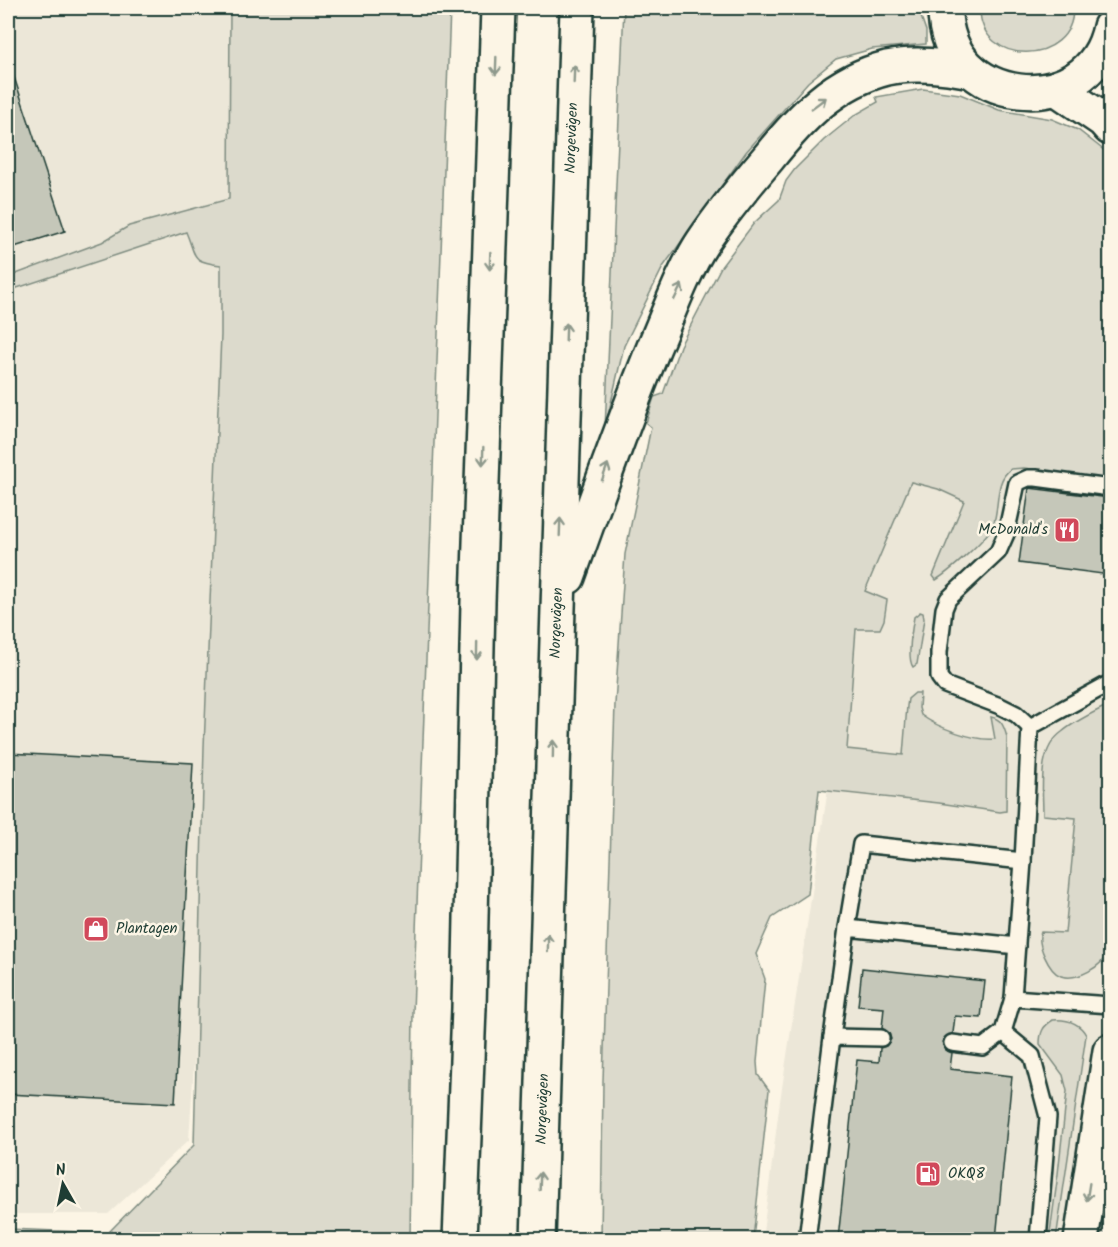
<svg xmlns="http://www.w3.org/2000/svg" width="1118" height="1247" viewBox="0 0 1118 1247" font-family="Kalam,sans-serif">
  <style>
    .built { fill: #ece7d8 }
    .green { fill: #dcdacc; stroke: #7e8c80; stroke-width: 1.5 }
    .building { fill: #c5c7b9; stroke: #1f3d34; stroke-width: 1.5 }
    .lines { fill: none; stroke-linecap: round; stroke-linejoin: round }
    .service-casing { stroke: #1f3d34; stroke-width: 20 }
    .tertiary-casing { stroke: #1f3d34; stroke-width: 38 }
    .motorway-casing { stroke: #1f3d34; stroke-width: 38 }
    .service { stroke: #fcf5e5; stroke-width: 15 }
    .tertiary { stroke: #fcf5e5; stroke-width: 33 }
    .motorway { stroke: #fcf5e5; stroke-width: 33 }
    .oneway { stroke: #8e998c }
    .labels { text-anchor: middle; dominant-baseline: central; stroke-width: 5; stroke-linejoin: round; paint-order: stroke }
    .street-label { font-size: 15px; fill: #1f3d34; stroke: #fcf5e5 }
    .poi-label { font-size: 15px; fill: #1f3d34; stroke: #fcf5e5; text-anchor: start }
  </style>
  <rect width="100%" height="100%" fill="#fcf5e5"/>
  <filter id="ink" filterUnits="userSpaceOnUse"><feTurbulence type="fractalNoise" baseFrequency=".0167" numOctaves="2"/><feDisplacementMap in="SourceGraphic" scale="12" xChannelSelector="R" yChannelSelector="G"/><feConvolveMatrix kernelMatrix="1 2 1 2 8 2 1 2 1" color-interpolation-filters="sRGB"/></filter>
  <g filter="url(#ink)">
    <g class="built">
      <path d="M8,8H261L220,672L189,1140L108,1214H8Z"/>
      <path d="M1110,433V1239L762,1240L780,1101L879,457Z"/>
    </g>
    <g class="green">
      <path d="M230,8H450L413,1012L410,1239H8V1229L108,1233L194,1145L204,747L221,335V265C190,261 197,258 186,232L8,291V277L102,242L129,226L229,199Z"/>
      <path d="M624,8H918L926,31V44L872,49L836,59L808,82L746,152L663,267L624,346L605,429Z"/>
      <path d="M980,8H1073C1074,66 979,68 980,8Z"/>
      <path d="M923,89L960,94L999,110L1052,119L1078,130L1110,155V481L1024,468L1011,469C994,480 1000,508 993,525C988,538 949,572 936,580L933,576L964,501L938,489L911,482L865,591L887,600L884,620L880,629H856L847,749L903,755L907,706L908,699L915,693H920L919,708L921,715C938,728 974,741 995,739L991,717C1002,719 1004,727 1007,737L1006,811L1000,812L939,803L819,790L808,894L772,918L756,954L765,979L757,1062L758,1075L769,1090L753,1239L601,1240L603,1081L615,704L625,554L651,427L646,423L654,397L663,394L680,346L721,267L754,223L779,200L786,181L795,169L824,140L855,115L878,102L876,97Z"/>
      <path d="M920,612L923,613L924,619L917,664L913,667C907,659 912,628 914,617Z"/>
      <path d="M1110,704V932C1110,938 1110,946 1108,951C1103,967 1077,981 1061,976C1049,972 1036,943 1041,932L1065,933L1076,818L1043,815C1043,788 1037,750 1062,732C1076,720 1095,712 1110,704Z"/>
      <path d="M1053,1020C1067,1019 1079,1022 1086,1035L1056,1239L1049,1240L1058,1174L1067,1091L1063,1075L1040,1044C1040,1032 1043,1026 1053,1020Z"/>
      <path d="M1110,1166V1239H1100Z"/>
    </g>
    <g class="building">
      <path d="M12,71L65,231L8,249V72Z"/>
      <path d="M1029,488L1110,498V575L1019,563Z"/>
      <path d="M8,753L193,763L175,1103L8,1094Z"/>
      <path d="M862,968L985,981L981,1018L955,1016L953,1033L945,1037L942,1042L946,1050L952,1053L950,1069L1012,1076L996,1239H838L857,1060L879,1062L880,1048L886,1046L891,1039L889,1033L882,1028L884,1008L858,1006Z"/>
    </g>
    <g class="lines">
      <g class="service-casing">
        <g id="service">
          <path d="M1030,727L1110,683"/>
          <path d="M847,928L861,844L1023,861"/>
          <path d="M1013,998L1023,861L1030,727L1016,714L1000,706L945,685L939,677V652L944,609L948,599L998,552L1006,534L1017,483L1028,478H1036L1110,488"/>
          <path d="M1003,1032L1032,1056L1048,1117L1038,1240"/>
          <path d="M832,1037L847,928L1017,946"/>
          <path d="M952,1043L983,1047L1003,1032L1013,998L1110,1005"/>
          <path d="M807,1240L832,1037L881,1038"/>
        </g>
      </g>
      <g class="tertiary-casing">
        <g id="tertiary">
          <path d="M945,8C943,107 1090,124 1110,27"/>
          <path d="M1056,88L1103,120L1110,128"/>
          <path d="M1081,1240L1110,1051"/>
        </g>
      </g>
      <g class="motorway-casing">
        <g id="motorway">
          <path d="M568,577C596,500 623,422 654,347C668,315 683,272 702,243C722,213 746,184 769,157C801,117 835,81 887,68C915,62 944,66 972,71"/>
          <path d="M460,1240L469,1008L478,602L498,8"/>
          <path d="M538,1240L577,8"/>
        </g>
      </g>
      <use href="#service" class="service"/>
      <use href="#tertiary" class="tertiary"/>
      <use href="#motorway" class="motorway"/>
    </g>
    <defs><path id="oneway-shaft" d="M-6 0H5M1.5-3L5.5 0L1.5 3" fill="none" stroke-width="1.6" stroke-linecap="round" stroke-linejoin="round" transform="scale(1.5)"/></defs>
    <g class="oneway">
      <use href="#oneway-shaft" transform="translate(496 66) rotate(92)"/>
      <use href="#oneway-shaft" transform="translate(574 74) rotate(-88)"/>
      <use href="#oneway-shaft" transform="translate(819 103) rotate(-37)"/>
      <use href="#oneway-shaft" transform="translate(490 261) rotate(92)"/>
      <use href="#oneway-shaft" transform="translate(678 292) rotate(-64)"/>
      <use href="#oneway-shaft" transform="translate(566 332) rotate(-88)"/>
      <use href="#oneway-shaft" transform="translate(483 456) rotate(92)"/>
      <use href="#oneway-shaft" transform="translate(605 472) rotate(-70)"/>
      <use href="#oneway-shaft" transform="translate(560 527) rotate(-88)"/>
      <use href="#oneway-shaft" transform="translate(477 651) rotate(91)"/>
      <use href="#oneway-shaft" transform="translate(553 749) rotate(-89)"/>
      <use href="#oneway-shaft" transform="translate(548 943) rotate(-89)"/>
      <use href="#oneway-shaft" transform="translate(540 1181) rotate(-88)"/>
      <use href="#oneway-shaft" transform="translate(1088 1192) rotate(99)"/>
    </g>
  </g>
  <defs>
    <g id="restaurant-square" transform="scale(1.35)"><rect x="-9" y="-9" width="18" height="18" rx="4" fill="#d1495b" stroke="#fcf5e5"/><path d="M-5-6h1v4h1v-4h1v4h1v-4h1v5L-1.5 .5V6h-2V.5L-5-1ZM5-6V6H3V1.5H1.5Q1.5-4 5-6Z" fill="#fff"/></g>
    <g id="shop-square" transform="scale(1.35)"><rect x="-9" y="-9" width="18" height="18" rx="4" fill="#d1495b" stroke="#fcf5e5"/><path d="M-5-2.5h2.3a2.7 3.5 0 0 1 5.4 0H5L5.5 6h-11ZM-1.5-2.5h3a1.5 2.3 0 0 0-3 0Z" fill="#fff"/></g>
    <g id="fuel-square" transform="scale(1.35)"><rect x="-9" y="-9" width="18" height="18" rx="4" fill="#d1495b" stroke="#fcf5e5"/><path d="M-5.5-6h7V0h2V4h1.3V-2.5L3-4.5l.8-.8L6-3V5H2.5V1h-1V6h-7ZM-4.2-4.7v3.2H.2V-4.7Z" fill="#fff"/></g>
  </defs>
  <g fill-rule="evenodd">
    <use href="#restaurant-square" x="1067" y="530"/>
    <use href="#shop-square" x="96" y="929"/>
    <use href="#fuel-square" x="928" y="1174"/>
  </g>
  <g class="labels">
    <g class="street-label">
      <text transform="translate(572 138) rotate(-88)">Norgevägen</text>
      <text transform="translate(557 623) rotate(-88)">Norgevägen</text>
      <text transform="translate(543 1109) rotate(-88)">Norgevägen</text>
    </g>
    <g class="poi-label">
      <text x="1048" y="530" text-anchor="end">McDonald's</text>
      <text x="116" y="929">Plantagen</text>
      <text x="948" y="1174">OKQ8</text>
    </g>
  </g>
  <rect width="1118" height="1247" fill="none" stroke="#fcf5e5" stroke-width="30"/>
  <rect x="15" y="15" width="1088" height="1217" fill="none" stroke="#1f3d34" stroke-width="2" filter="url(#ink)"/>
  <g transform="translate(63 1184) rotate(351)" stroke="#fcf5e5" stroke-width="4.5" paint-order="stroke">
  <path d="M0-4.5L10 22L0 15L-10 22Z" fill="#1f3d34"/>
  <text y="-9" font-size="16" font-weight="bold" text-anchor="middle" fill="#1f3d34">N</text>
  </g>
</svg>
